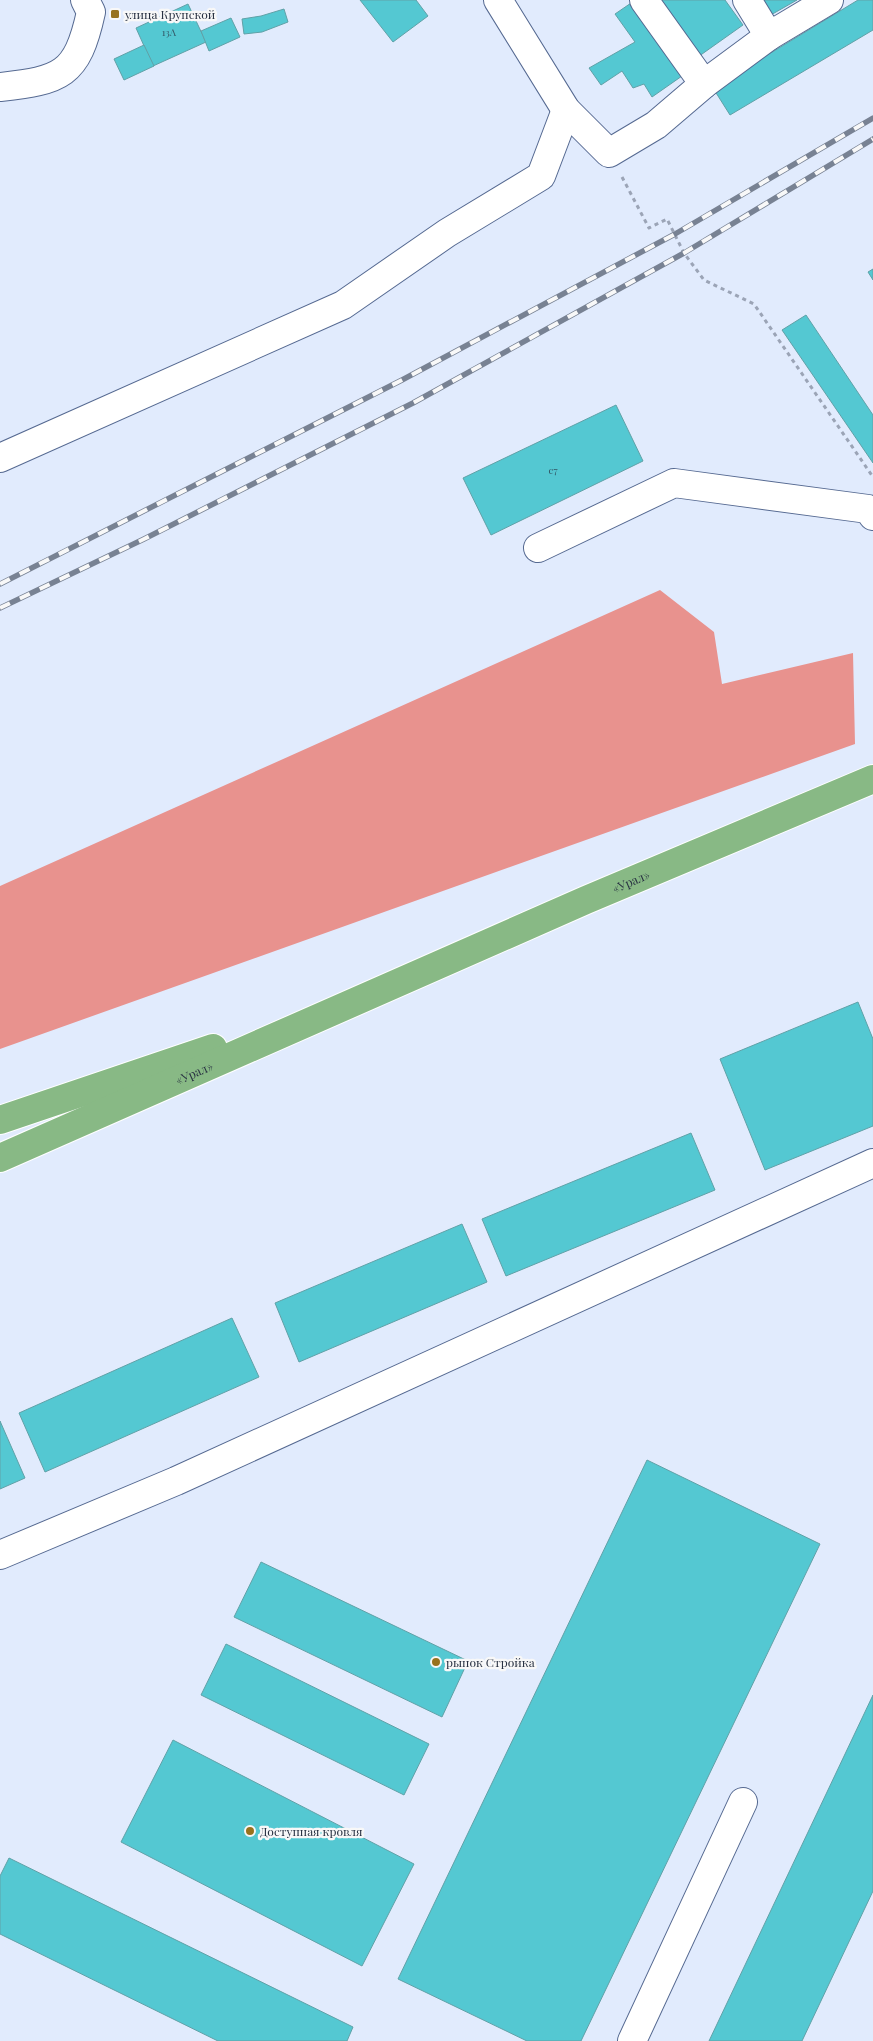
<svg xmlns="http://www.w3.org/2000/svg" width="873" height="2041" viewBox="0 0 873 2041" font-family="'Playfair Display',serif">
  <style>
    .forest { fill: #e8928e }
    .building { fill: #54c8d2; stroke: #60a1a7 }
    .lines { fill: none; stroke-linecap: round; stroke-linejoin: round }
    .minor-casing { stroke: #556991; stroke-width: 30 }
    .highway-casing { stroke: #fff; stroke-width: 30 }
    .path { stroke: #9ba4b6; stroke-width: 3; stroke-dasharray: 4 4; stroke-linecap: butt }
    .minor { stroke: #fff; stroke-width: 28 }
    .highway { stroke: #88b985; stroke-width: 28 }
    .rail-casing { stroke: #788293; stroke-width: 5.5 }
    .rail { stroke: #f8f8f8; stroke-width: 4; stroke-dasharray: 11; stroke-linecap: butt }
    .poi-dot { fill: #98721d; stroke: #f8f8f8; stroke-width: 2 }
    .labels { text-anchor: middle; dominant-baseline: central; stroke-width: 4.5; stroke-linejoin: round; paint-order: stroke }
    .number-label { font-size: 10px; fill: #335766 }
    .poi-label { font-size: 12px; fill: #283142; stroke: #f8f8f8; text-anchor: start }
    .street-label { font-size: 12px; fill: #283142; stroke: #f8f8f8 }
  </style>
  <rect width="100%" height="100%" fill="#e1ebfd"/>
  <path class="forest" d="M660,590L714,632L722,684L853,653L855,744L0,1049V886Z"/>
  <g class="building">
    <path d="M360,0H416L428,16L393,42Z"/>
    <path d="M655,0H725L743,25L695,59Z"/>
    <path d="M760,0H797L769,16Z"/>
    <path d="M858,0H873V30L730,115L713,88Z"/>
    <path d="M634,1L682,76L652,97L644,84L633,88L622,71L601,85L589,68L635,42L615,14Z"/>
    <path d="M188,4L206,42L153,66L136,28Z"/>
    <path d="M284,9L288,22L262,32L244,34L242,19L261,16Z"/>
    <path d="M231,18L240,37L209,51L201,31Z"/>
    <path d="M144,45L154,66L124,80L114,59Z"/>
    <path d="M873,269V280L868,272Z"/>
    <path d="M806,315L873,415V463L782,330Z"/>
    <path d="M616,405L643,461L491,535L463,478Z"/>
    <path d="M858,1002L873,1039V1126L765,1170L720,1059Z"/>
    <path d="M691,1133L715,1190L506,1276L482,1219Z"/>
    <path d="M462,1224L487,1282L299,1362L275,1303Z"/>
    <path d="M232,1318L259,1377L45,1472L19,1413Z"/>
    <path d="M0,1421L25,1478L0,1489Z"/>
    <path d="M647,1460L820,1544L581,2041H527L398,1979Z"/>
    <path d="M261,1562L468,1661L442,1717L234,1617Z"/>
    <path d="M226,1644L429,1744L404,1795L201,1695Z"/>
    <path d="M873,1695V1891L802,2041H709Z"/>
    <path d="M173,1740L414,1864L362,1966L121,1842Z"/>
    <path d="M9,1858L353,2027L347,2041H218L0,1934V1876Z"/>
  </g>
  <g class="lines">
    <g class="minor-casing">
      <g id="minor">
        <path d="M498,0L566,110L609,153L656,125L704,84L769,36"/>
        <path d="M644,0L704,84"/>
        <path d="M747,0L769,36L829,0"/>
        <path d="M0,87C61,80 77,76 91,12L85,0"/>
        <path d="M0,458L343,305L447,233L541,176L566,110"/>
        <path d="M538,548L674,483L868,509L873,516"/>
        <path d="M0,1555L176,1481L873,1163"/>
        <path d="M632,2041L743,1802"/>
      </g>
    </g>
    <g class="highway-casing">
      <g id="highway">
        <path d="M0,1120L213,1048"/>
        <path id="s1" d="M0,1158L586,900L873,779"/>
      </g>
    </g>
    <path class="path" d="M622,177L649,228L667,219L684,253L704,280L754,304L873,477"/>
    <use href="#minor" class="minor"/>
    <use href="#highway" class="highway"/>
    <g class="rail-casing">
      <g id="rail">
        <path d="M0,584L402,380L675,234L873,118"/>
        <path d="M0,608L144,539L413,403L684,253L873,139"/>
      </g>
    </g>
    <use href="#rail" class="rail"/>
  </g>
  <g class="poi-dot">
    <rect x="110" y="9" width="10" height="10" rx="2.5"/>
    <circle cx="436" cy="1662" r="5"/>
    <circle cx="250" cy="1831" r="5"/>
  </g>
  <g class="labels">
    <g class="number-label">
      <text x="169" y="32">13А</text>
      <text x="553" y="470">с7</text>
    </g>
    <g class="poi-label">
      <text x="125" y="14">улица Крупской</text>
      <text x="446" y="1662">рынок Стройка</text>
      <text x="260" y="1831">Доступная кровля</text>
    </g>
    <g class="street-label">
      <text stroke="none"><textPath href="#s1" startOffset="689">«Урал»</textPath></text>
      <text stroke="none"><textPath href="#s1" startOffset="212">«Урал»</textPath></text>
    </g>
  </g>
</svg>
